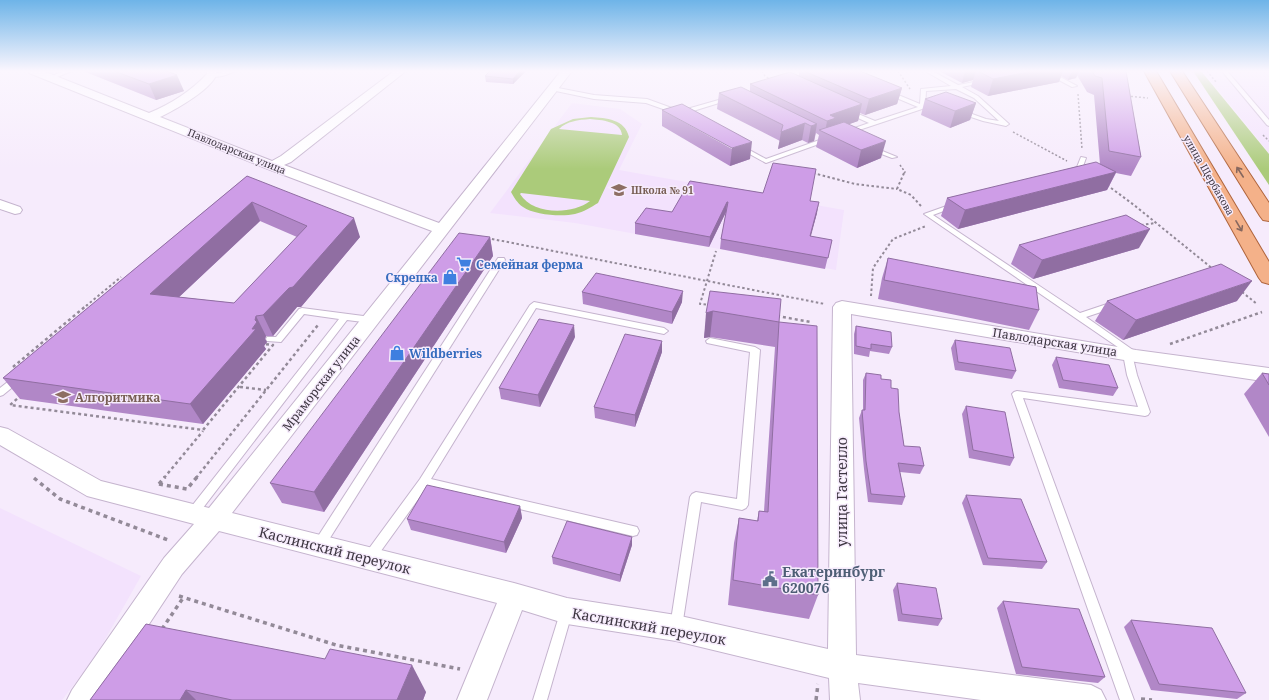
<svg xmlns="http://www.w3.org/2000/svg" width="1269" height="700" viewBox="0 0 1269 700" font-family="'Noto Serif',serif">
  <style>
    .built { fill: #f3e2fd }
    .green { fill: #abcb7a; fill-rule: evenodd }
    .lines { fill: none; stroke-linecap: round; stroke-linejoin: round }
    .service-casing { stroke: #c5b4ce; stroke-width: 2 }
    .minor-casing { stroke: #c5b4ce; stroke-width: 2 }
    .primary-casing { stroke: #af643c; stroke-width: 2 }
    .path-far3 { stroke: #938a98; stroke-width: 1.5; stroke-dasharray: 2 2; stroke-linecap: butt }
    .path-far2 { stroke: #938a98; stroke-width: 2; stroke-dasharray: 2.5 2.5; stroke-linecap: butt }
    .path-far1 { stroke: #938a98; stroke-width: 2.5; stroke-dasharray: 3 3; stroke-linecap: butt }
    .path { stroke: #938a98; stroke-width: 3.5; stroke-dasharray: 4 4; stroke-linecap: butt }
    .service { fill: #fff; fill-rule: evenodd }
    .minor { fill: #fff; fill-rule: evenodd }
    .primary { fill: #f4b189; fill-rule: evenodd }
    .wall { fill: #b187c7; fill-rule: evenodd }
    .shaded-wall { fill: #906ea2 }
    .building { fill: #ce9de7; stroke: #906ea2; fill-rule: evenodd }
    .oneway { stroke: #86675e }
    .labels { text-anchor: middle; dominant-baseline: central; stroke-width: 3; stroke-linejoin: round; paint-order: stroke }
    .far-street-label { font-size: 10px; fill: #3d3641; stroke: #f6ebfc }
    .far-education-label { font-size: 10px; font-weight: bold; fill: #785e54; stroke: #f6ebfc; text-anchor: start }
    .shop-label { font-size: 12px; font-weight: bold; fill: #366cbe; stroke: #f6ebfc; text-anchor: start }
    .street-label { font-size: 12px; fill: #3d3641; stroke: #f6ebfc }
    .education-label { font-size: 12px; font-weight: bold; fill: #785e54; stroke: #f6ebfc; text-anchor: start }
    .near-street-label { font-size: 14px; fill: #3d3641; stroke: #f6ebfc }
    .near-service-label { font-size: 14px; font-weight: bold; fill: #4e5e75; stroke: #f6ebfc; text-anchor: start }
  </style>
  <rect width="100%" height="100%" fill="#f6ebfc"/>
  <g class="built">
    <path d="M1203,71H1269V153Z"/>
    <path d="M572,103L620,109L642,124L619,170L844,210L836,270L575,223L490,213Z"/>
    <path d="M0,508L141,576L95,657L62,700H0Z"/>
  </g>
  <g class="green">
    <path d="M1193,71H1201L1269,154V185Z"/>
    <path d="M591,117C606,118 625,119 629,137L598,203C591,207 584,212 575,214C562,217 534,215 523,207C517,203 514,197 511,192L551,129L573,119ZM590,119C601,120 621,121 622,135L559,129C567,121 578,120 590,119ZM520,194L521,193L590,201C572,215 533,215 520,194Z"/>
  </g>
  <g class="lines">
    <g class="service-casing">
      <g id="service">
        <path d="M64,71H72L52,79L47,78Z"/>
        <path d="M227,71H235C228,75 216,79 209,75Z"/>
        <path d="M925,71H932L958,85L985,80V82L962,87L978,96L1009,124L1006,126L983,121L959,113L958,112L961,110L986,119L999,121L974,98L956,89L926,91L925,108L850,133H846V131L869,123L847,113V111H851L875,121L918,107L887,94V92H891L920,104L921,89L951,86Z"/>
        <path d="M1042,71H1049L1077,86L1072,87Z"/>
        <path d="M1222,71H1227L1269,120V126L1267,125Z"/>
        <path d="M553,87L594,95L647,99L680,111L729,97L732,99L680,115L646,103L594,99L551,90L550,89Z"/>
        <path d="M828,137L831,139L830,140L766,163L737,147L742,146L766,159Z"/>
        <path d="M871,148H875L897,157L892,158L871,150Z"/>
        <path d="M1081,157L1086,158L1082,169L1069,172V170L1077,167Z"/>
        <path d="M955,203L957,204V206L933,215L1080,313L1110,303H1116L1117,305L1116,307L1086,317L1140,355L1138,357L1133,358L1137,375L1150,412L1148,415L1145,416L1023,398L1134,700H1120L1012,394L1014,392L1017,391L1138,407L1127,375L1123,354L1125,352L924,214Z"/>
        <path d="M498,258H504L505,260L323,549L319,550L315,549L313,545L315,541Z"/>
        <path d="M534,302L664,328L668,331L664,334L536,308L431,479L633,526L637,527L639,531L637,535L633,536L427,487L373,562L369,563L365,562L363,558L365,554L420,479L530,305Z"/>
        <path d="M302,308L371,317L375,320L371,323L347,320L196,517L192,519L188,517L186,514L188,511L339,319L304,314L281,342L267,341L266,339L267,337H276L299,309Z"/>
        <path d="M710,338L755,347L760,350L748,505L746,508L742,510L701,502L682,627L681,631L676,633L671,631L670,627L690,497L692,494L696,492L737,499L750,352L707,343L706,341Z"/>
        <path d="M17,376L22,379L20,381L3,395L0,396V388L14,377Z"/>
        <path d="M566,607L571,609L572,613L547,700H533L560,613L561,609Z"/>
      </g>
    </g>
    <g class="minor-casing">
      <g id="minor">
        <path d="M28,71H43L149,113C171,104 191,91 207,74V71H217C217,87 173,111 160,117L272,161L281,156L394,71H406L291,162L284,165L439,223L561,71H572L232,513L514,583L567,598L676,615L828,649L833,307L836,303L842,301L1136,350L1269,368V382L1136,362L851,314L856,655L1091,685L1101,690L1106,700H981L858,683L860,700H830L829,678L676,641L567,624L522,610L487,700H457L497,603L219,531L182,574L99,700H67L72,690L164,558L194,524L87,496L0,445V427L8,429L101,481L209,508L432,231L268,169L29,73Z"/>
        <path d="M0,200L20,207L22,210L20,213L15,214L0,209Z"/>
      </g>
    </g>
    <g class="primary-casing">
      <g id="primary">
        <path d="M1144,71H1156L1269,262V284L1262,282L1259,278Z"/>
        <path d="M1170,71H1182L1269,203V221L1263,220L1260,216Z"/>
      </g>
    </g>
    <g class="path-far3">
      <path d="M762,71L765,76L771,80"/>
      <path d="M898,71L910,89"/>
      <path d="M1207,71L1216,82"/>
      <path d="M1078,94L1082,149"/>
      <path d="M1127,96L1148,98"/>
      <path d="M1013,132L1067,161"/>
      <path d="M1263,135L1269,141"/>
      <path d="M900,165L905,172L904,174"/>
      <path d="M813,173L817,174"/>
    </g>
    <g class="path-far2">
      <path d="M813,173L855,184L897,189"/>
      <path d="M904,173L897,189L911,195L921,206"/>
      <path d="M1107,185L1134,205L1213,269"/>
      <path d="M1141,225L1156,223"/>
      <path d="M487,238L825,304"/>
      <path d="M1242,292L1257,304"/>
      <path d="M871,296L873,268L893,239L926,226"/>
      <path d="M711,305L700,304L716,251"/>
      <path d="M86,306L121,277"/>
    </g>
    <g class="path-far1">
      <path d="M777,316L811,322"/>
      <path d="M101,326L163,333L131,365L182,371L212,338L273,345L203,430L10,405Z"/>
      <path d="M1170,344L1262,312"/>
      <path d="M13,367L87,305"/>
      <path d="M240,387L266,390"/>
      <path d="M164,478L203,431"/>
      <path d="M196,478L318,325"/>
    </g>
    <g class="path">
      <path d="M34,478L60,499L168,540"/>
      <path d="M159,484L187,489L197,477"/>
      <path d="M159,484L165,477"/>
      <path d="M179,596L336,645L460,669"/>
      <path d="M162,629L183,598"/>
      <path d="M1141,699L1152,700"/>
      <path d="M816,700L818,684"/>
    </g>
    <use href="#service" class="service"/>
    <use href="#minor" class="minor"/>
    <use href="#primary" class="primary"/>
  </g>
  <g class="wall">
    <path d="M83,71H167L184,91L156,100Z"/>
    <path d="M490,71H526L513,84L486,82L485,76Z"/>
    <path d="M799,71H860L902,88L897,104L865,115L860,113L858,121L849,124L881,158L857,168L816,147L819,135L816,133L814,141L808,143L802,140L778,149L780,141L717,109L719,93L750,91V84L799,76Z"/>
    <path d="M939,71H1126L1141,157L1131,176L1116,173L1107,190L958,229L941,216L947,198L1100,164L1094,95L1087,92L1077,75L1076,78L1068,80L1061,76L1059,82L988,96L971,87L973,80L962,83Z"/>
    <path d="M925,99L976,103L970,120L950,128L921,115Z"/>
    <path d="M662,110L750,159L730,166L662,126Z"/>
    <path d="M247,176L360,237L301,307H297L273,336H266L265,339L267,342L264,346L266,349L203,424L20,399L3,378ZM260,221L297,237L234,303L179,297Z"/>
    <path d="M690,181L810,201L817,213L810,237L832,240L825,269L720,249L721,239L726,212L709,247L635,234V223L672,212Z"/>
    <path d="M490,237L493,256L324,512L282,503L270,483Z"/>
    <path d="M1019,245L1139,248L1033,279L1011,264Z"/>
    <path d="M888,258L1039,310L1029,330L878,299L882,278Z"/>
    <path d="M710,291L779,322L818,595L809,619L728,605L734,543L739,518L757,521L759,511H764L775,347L710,337L704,338Z"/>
    <path d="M582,292L682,302L672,324L583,304Z"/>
    <path d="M1107,301H1237L1123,340L1095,321Z"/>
    <path d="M856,326L892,347L889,354L870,351L869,357L854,354V334Z"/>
    <path d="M575,337L540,407L501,399L499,388Z"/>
    <path d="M955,340L1016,371L1012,379L955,370L951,348Z"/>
    <path d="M662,341V352L635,427L595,418L594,407Z"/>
    <path d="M1056,357L1118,388L1113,396L1059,388L1052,365Z"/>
    <path d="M866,373L881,379L891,388L899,412L904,446L924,466L920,474L900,472L905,497L902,505L868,502L864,469L859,418L862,410H863V380Z"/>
    <path d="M1262,373L1269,374V437L1244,394Z"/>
    <path d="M966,406L1014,458L1010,466L969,458L962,414Z"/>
    <path d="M966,495L1047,562L1042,569L983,565L962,503Z"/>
    <path d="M520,506L522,518L506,553L411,530L407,519Z"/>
    <path d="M632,537V545L620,582L553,564L552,557Z"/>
    <path d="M897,583L942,619L938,626L898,621L893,590Z"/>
    <path d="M1003,601L1105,677L1098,683L1016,674L997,608Z"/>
    <path d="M1131,620L1246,693L1237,699L1151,690L1124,627Z"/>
    <path d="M146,624L426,692L423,700H90Z"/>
  </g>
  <g class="shaded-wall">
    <path d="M520,71H526L513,84V79Z"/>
    <path d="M965,71H976L973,80L962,83Z"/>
    <path d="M1033,71H1063L1059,82L988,96L993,79Z"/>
    <path d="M1072,71H1079L1076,78L1068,80Z"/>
    <path d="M177,75L184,91L156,100L149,84Z"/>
    <path d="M902,88L897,104L865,115L869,99Z"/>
    <path d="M976,103L970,120L950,128L955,111Z"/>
    <path d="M862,104L858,121L825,133L827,121L830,115Z"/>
    <path d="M805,123L802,140L778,149L781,132Z"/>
    <path d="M817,124L814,141L808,143L811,126Z"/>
    <path d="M886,141L881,158L857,168L861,150Z"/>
    <path d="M752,142L750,159L730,166L732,148Z"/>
    <path d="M1116,172L1107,190L958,229L965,210Z"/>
    <path d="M252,202L260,221L161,314L150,294Z"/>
    <path d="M727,202L726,212L709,247L710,237Z"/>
    <path d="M819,202L817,213L808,247L810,236Z"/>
    <path d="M354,218L360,237L301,307H297L273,336L263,315L289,288Z"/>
    <path d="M1150,229L1139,248L1033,279L1042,260Z"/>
    <path d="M490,237L493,256L324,512L314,492Z"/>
    <path d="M1252,281L1237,301L1123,340L1136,320Z"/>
    <path d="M683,291L682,302L672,324V312Z"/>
    <path d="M713,311L710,337L704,338L706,313Z"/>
    <path d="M256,316L266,336L265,339L267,342L264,346L266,349L203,424L190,404L252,329Z"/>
    <path d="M574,325L575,337L540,407L538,395Z"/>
    <path d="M662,341V352L635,427V415Z"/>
    <path d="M520,506L522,518L506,553L504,542Z"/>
    <path d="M632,537V545L620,582V575Z"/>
    <path d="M412,665L426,692L423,700H397Z"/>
    <path d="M186,690L196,700H180Z"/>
  </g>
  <g class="building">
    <path d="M114,71H167L177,75L149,84Z"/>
    <path d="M490,71H520L513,79L485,76Z"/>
    <path d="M804,71H860L902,88L869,99Z"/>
    <path d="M978,71H1033L993,79Z"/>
    <path d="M1092,71H1126L1141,157L1109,151L1102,78L1095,76Z"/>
    <path d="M790,72L862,104L830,115L836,118L827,121L750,84Z"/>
    <path d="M741,87L817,124L811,126L805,123L781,132L783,125L719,93Z"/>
    <path d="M946,92L976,103L955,111L925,99Z"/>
    <path d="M682,104L752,142L732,148L662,110Z"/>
    <path d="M844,122L886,141L861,150L819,130Z"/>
    <path d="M1096,162L1116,172L965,210L947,198Z"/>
    <path d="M773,163L816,169L810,201L819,202L810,236L832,240L828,258L721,239L728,202H727L710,237L635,223L646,208L672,212L690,181L763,193Z"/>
    <path d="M247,176L354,218L293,287L289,288L263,315L256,316L255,320L257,322L252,329H256L190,404L3,378ZM252,202L307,226L234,303L150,294Z"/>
    <path d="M1126,215L1150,229L1042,260L1019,245Z"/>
    <path d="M459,233L490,237L314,492L270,483Z"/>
    <path d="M888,258L1036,287L1039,310L884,280Z"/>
    <path d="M1221,264L1252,281L1136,320L1107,301Z"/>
    <path d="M596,273L683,291L672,312L582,292Z"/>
    <path d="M710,291L781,299L779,322L713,311L706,313Z"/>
    <path d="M539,319L574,325L538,395L499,388Z"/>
    <path d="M779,322L817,326L818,595L733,580L739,518L758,521L759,511L768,512Z"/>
    <path d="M856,326L891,332L892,347L871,344V349L856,346Z"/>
    <path d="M625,334L662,341L635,415L594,407Z"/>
    <path d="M955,340L1010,348L1016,371L958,362Z"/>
    <path d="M1056,357L1109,365L1118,388L1063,380Z"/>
    <path d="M866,373L881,375V379L891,380V388L898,389L899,412L904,446L920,447L924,466L898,463L905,497L871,494L866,461L862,410H865Z"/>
    <path d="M1262,373L1269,374V385Z"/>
    <path d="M966,406L1005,412L1014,458L973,450Z"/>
    <path d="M427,485L520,506L504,542L407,519Z"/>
    <path d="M966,495L1021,499L1047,562L988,558Z"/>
    <path d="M567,521L632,537L620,575L552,557Z"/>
    <path d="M897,583L936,588L942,619L902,614Z"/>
    <path d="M1003,601L1079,609L1105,677L1022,667Z"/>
    <path d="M1131,620L1212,628L1246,693L1159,684Z"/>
    <path d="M146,624L325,659L330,649L412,665L397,700H232L186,690L180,700H90Z"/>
  </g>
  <defs><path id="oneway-shaft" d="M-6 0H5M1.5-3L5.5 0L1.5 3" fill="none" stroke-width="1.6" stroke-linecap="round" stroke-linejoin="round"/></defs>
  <g class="oneway">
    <use href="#oneway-shaft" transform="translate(1240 172) rotate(-123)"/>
    <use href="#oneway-shaft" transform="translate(1239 226) rotate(60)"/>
  </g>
  <linearGradient id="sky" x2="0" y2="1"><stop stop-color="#6eb4e8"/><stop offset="0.42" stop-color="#fbf6fe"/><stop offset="1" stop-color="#fbf6fe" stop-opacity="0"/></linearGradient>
  <rect width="1269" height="169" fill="url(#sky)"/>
  <defs>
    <g id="school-bare" transform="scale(1.2)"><path d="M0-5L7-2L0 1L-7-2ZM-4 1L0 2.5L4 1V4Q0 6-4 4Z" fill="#8d6e63" stroke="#f6ebfc" stroke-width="2.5" paint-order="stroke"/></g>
    <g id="supermarket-bare" transform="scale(1.2)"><path d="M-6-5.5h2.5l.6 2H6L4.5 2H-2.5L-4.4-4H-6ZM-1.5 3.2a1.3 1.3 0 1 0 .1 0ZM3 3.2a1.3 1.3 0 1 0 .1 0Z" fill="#3f7fe0" stroke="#f6ebfc" stroke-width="2.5" paint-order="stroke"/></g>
    <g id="shop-bare" transform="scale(1.2)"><path d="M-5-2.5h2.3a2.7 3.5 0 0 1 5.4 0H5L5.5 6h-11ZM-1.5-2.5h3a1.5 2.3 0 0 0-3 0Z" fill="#3f7fe0" stroke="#f6ebfc" stroke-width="2.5" paint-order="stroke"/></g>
    <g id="civic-bare" transform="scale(1.2)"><path d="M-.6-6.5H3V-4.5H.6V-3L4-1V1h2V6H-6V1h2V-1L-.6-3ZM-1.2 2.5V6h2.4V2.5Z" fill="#5c6f8a" stroke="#f6ebfc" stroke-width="2.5" paint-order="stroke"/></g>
  </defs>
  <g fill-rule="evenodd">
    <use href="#school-bare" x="619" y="190"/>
    <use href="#supermarket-bare" x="464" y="264"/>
    <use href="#shop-bare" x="450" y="277"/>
    <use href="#shop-bare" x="397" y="353"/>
    <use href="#school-bare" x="63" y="397"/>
    <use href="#civic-bare" x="770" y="579"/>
  </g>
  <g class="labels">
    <g class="far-street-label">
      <text transform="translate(237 151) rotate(22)">Павлодарская улица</text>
      <text transform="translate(1209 175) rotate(60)">улица Щербакова</text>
    </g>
    <g class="far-education-label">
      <text x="631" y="190">Школа № 91</text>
    </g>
    <g class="shop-label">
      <text x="476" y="264">Семейная ферма</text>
      <text x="438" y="277" text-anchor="end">Скрепка</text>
      <text x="409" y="353">Wildberries</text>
    </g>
    <g class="street-label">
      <text transform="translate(1055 342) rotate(9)">Павлодарская улица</text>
      <text transform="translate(321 383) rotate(-52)">Мраморская улица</text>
    </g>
    <g class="education-label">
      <text x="75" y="397">Алгоритмика</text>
    </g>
    <g class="near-street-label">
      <text transform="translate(841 492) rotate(-90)">улица Гастелло</text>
      <text transform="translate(335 550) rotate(14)">Каслинский переулок</text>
      <text transform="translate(649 626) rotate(10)">Каслинский переулок</text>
    </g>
    <g class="near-service-label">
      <text x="782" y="571">Екатеринбург<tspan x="782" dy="16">620076</tspan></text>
    </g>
  </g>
</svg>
